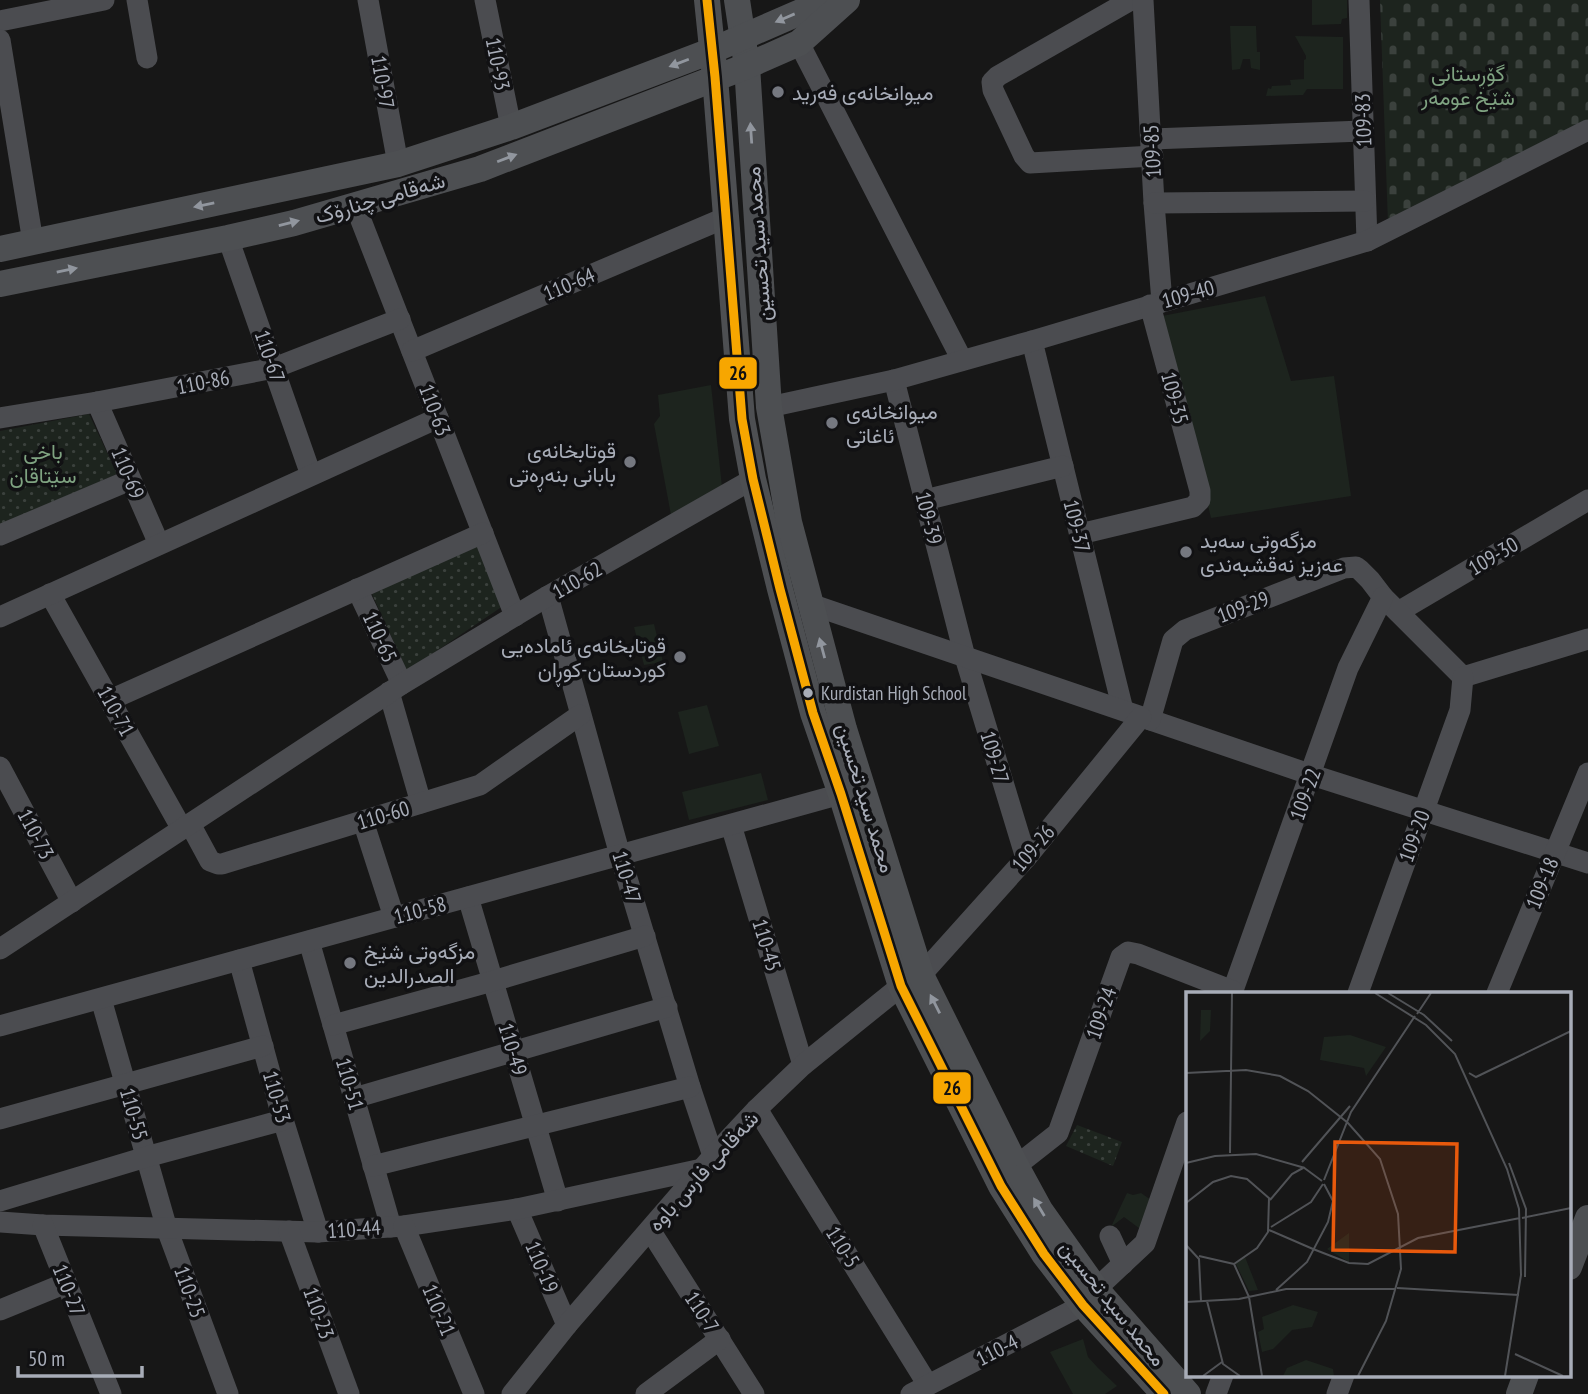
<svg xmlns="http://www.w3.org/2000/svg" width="1588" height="1394" viewBox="0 0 1588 1394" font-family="'PT Sans Narrow',Vazirmatn,sans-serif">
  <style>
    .green { fill: #1d241e }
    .cemetery { fill: url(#cemetery-stones) }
    .park { fill: url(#park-dots) }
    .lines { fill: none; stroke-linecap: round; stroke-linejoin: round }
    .minor { stroke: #4b4c50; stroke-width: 21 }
    .major { stroke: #4d4f52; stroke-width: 26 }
    .bus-1-casing { stroke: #111113; stroke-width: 14 }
    .bus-1 { stroke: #f7a600; stroke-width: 9 }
    .oneway { fill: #91969e }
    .poi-dot { fill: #757880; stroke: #111113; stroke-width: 2.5 }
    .bus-dot { fill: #a8adb8; stroke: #111113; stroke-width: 2.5 }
    .labels { text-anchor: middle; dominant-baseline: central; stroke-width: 7; stroke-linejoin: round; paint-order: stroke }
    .bus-label { font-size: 19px; fill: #a8adb8; stroke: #111113; text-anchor: start }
    .street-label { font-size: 21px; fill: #a8adb8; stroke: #111113 }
    .park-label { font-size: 21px; fill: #7fa381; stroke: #111113 }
    .poi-label { font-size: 21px; fill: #a8adb8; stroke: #111113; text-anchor: start }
    .inset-road { fill: none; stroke: #515357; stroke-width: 2 }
    .view { fill: #e8590c; fill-opacity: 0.15; stroke: #e8590c; stroke-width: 3.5 }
    .inset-edge { fill: none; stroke: #a8adb8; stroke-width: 3.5 }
    .line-badge { stroke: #111113; stroke-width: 2.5 }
    .pale-badge-label { font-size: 19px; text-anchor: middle; font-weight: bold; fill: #111 }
  </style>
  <defs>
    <pattern id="cemetery-stones" width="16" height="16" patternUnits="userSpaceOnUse" patternTransform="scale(1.75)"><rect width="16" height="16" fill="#1d241e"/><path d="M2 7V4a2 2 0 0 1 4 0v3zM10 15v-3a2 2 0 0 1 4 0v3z" fill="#3b413d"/></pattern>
    <pattern id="park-dots" width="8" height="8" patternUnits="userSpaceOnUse" patternTransform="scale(1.75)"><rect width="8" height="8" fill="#1d241e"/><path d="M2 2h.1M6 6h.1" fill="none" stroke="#3b413d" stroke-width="1.8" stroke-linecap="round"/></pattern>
  </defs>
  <rect width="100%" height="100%" fill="#171717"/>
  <g class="green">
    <path d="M1312,0H1347V18L1342,19L1341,24L1312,25Z"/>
    <path d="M1230,26H1256L1257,52H1260V70L1251,68L1250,59H1243L1240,69L1232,70Z"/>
    <path d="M1295,36L1343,37V89H1307L1303,95L1266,96L1268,88L1271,89L1272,86L1291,85L1290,80L1304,79V60L1306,59V56Z"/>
    <path d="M1265,296L1291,381L1334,376L1351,496L1211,518L1162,316Z"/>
    <path d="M711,385L722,487L671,515L654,424L660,416L658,395Z"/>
    <path d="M654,624L663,662L644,665L634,627Z"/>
    <path d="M707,705L719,746L689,754L678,712Z"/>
    <path d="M761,773L768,800L689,820L682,792Z"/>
    <path d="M1127,1193L1133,1195L1141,1193L1151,1200L1143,1231L1124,1217L1111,1227Z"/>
    <path d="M1083,1339L1088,1357L1098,1368L1117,1386L1105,1394H1073L1050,1352Z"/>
  </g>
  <path class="cemetery" d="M1380,0H1588V119L1388,223Z"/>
  <g class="park">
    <path d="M89,414L117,474L0,525V431Z"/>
    <path d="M476,544L503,606L407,671L372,594Z"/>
    <path d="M1077,1125L1122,1142L1113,1166L1066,1146Z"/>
  </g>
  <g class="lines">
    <g class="minor">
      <path d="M137,0L147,58"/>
      <path d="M368,0L398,164"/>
      <path d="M485,0L511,127"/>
      <path d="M1131,0L998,76L992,82L993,90L1024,156L1030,163L1153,156"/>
      <path d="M1143,0L1154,203L1162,302"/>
      <path d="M1359,0L1367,241"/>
      <path d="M0,21L104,0"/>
      <path d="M0,40L33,242"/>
      <path d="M799,43L962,360"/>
      <path d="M1152,139L1363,131"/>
      <path d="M1154,203L1365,201"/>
      <path d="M355,205L515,616"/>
      <path d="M228,238L311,475"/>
      <path d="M1032,341L1123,710"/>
      <path d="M412,351L727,217"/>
      <path d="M894,380L965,657L1026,858"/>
      <path d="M97,402L159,544"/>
      <path d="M769,407L894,380L1032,341L1367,241L1588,130"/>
      <path d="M0,418L97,402L274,368L400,319"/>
      <path d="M925,500L1063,466"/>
      <path d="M1080,534L1193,507L1200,500V491L1150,305"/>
      <path d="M0,535L130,480"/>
      <path d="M357,589L402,684"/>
      <path d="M50,594L182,829"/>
      <path d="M548,596L620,855L690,1087L713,1156"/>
      <path d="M810,604L1312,775L1588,863"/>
      <path d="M1398,612L1588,500"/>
      <path d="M0,617L438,418"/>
      <path d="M389,692L421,803"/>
      <path d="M110,700L483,533"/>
      <path d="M1150,720L1173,640L1185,630L1344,568L1356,567L1360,570L1370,580L1383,597L1463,677L1588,639"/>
      <path d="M0,767L72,902"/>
      <path d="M363,821L394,917"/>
      <path d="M190,824L210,861L218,864H222L480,785L580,715"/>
      <path d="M731,825L803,1065"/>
      <path d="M468,897L558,1201"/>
      <path d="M309,941L391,1227"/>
      <path d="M0,949L402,684L548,596L753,479"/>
      <path d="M239,960L283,1120L318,1232"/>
      <path d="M1232,993L1348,668L1383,597"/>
      <path d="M1358,993L1460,710L1463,677"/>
      <path d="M1497,993L1588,773"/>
      <path d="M101,999L167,1229L228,1394"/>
      <path d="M333,1025L493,981L645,936"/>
      <path d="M0,1026L841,794"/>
      <path d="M354,1098L667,1007"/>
      <path d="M757,1109L928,1385"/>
      <path d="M0,1119L263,1046"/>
      <path d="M373,1166L690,1087"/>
      <path d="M1016,1166L1058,1133L1121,957L1128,952L1138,954L1233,991"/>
      <path d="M0,1201L146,1157L283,1120"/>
      <path d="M517,1209L567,1325"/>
      <path d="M0,1222L43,1225L318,1232L404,1226L517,1209L702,1169"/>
      <path d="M43,1225L111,1394"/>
      <path d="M404,1226L474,1394"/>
      <path d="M650,1230L754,1394"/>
      <path d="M289,1231L349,1394"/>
      <path d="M1110,1236L1123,1264"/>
      <path d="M1096,1289L1145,1243L1187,1122"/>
      <path d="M0,1310L66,1283"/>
      <path d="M512,1394L567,1325L713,1156L757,1109L803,1065L901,986L921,975L1026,858L1141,717"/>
      <path d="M646,1394L720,1339"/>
      <path d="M911,1394L1083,1305"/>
      <path d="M1216,1394L1223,1375"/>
      <path d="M1337,1394L1344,1375"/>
    </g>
    <g class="major">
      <path d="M707,0L715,77L742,419L753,479L780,589L813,713L841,794L901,986L1001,1186L1044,1254L1083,1305L1164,1394"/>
      <path d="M737,0L747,66L769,407L789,522L844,729L921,975L1016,1166L1040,1210L1096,1289L1188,1394"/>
      <path d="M0,249L398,164L511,127L711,51L828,0"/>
      <path d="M0,284L228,238L294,223L480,169L747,66L799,43L847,0"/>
      <path d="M1569,1267L1588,1218"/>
      <path d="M1519,1394L1526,1375"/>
    </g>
    <g class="bus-1-casing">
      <path id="bus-1" d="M707,0L715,77L742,419L753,479L780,589L813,713L841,794L901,986L1001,1186L1044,1254L1083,1305L1164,1394"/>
    </g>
    <use href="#bus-1" class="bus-1"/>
  </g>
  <defs><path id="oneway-solid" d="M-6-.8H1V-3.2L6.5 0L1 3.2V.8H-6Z" transform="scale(1.75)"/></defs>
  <g class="oneway">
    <use href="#oneway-solid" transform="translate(785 18) rotate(157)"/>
    <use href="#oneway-solid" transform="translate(679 63) rotate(159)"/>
    <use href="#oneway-solid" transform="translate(751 133) rotate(-94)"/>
    <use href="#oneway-solid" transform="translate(507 158) rotate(-21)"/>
    <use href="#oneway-solid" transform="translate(204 205) rotate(168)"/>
    <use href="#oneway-solid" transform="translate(289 223) rotate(-14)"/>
    <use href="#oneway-solid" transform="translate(67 270) rotate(-12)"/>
    <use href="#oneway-solid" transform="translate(822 648) rotate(-105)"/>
    <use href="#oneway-solid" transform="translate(935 1004) rotate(-117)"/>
    <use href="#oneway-solid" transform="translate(1039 1207) rotate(-121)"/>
  </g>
  <g class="poi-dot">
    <circle cx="778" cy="92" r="7"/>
    <circle cx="832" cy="423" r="7"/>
    <circle cx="630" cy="462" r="7"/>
    <circle cx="1186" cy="552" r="7"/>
    <circle cx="680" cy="657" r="7"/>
    <circle cx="350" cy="963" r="7"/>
  </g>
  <circle class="bus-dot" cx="808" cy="693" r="6"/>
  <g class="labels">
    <g class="bus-label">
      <text x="821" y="693">Kurdistan High School</text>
    </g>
    <g class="street-label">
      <text transform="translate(498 64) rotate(79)">110-93</text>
      <text transform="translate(383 82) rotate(80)">110-97</text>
      <text transform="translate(1363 120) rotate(-92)">109-83</text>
      <text transform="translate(1152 151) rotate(-93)">109-85</text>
      <text transform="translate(380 198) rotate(-16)">شەقامی چنارۆک</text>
      <text transform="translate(758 244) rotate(-94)">محمد سید تحسین</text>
      <text transform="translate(569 284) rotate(-23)">110-64</text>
      <text transform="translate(1188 294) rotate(-16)">109-40</text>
      <text transform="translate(270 356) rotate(71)">110-67</text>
      <text transform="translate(203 382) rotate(-11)">110-86</text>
      <text transform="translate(1175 398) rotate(75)">109-35</text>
      <text transform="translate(435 410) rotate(69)">110-63</text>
      <text transform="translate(128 473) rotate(67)">110-69</text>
      <text transform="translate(929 518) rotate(76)">109-39</text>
      <text transform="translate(1077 526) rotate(76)">109-37</text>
      <text transform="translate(1493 556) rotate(-31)">109-30</text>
      <text transform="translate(577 580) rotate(-30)">110-62</text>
      <text transform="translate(1243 607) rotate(-21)">109-29</text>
      <text transform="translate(380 637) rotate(65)">110-65</text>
      <text transform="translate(116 711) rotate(61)">110-71</text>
      <text transform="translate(995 757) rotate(73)">109-27</text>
      <text transform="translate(1305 794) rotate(-70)">109-22</text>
      <text transform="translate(866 798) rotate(73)">محمد سید تحسین</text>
      <text transform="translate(383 815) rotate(-17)">110-60</text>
      <text transform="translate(36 834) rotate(62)">110-73</text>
      <text transform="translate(1414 836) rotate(-70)">109-20</text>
      <text transform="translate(1033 848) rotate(-50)">109-26</text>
      <text transform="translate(627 877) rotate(73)">110-47</text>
      <text transform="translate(1542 883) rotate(-68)">109-18</text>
      <text transform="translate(420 910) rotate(-15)">110-58</text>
      <text transform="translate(767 945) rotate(73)">110-45</text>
      <text transform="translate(1101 1013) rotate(-71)">109-24</text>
      <text transform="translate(513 1049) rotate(73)">110-49</text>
      <text transform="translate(350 1084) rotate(74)">110-51</text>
      <text transform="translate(277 1097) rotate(74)">110-53</text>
      <text transform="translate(134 1114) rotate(74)">110-55</text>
      <text transform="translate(703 1171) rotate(-48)">شەقامی فارس باوە</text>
      <text transform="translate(354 1229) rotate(-4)">110-44</text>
      <text transform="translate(843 1247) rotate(58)">110-5</text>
      <text transform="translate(542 1267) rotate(67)">110-19</text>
      <text transform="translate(69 1290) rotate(68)">110-27</text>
      <text transform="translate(190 1292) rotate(70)">110-25</text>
      <text transform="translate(1113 1303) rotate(51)">محمد سید تحسین</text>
      <text transform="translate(439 1310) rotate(67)">110-21</text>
      <text transform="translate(702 1312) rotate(57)">110-7</text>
      <text transform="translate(319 1313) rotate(70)">110-23</text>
      <text transform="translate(997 1350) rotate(-27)">110-4</text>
    </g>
    <g class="park-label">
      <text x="1468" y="73">گۆڕستانی<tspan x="1468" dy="24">شێخ عومەر</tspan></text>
      <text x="43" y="451">باخی<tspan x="43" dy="24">سێتاقان</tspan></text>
    </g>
    <g class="poi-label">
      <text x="792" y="92">میوانخانەی فەرید</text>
      <text x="846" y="411">میوانخانەی<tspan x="846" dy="24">ئاغاتی</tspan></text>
      <text x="616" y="450" text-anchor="end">قوتابخانەی<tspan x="616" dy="24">بابانی بنەڕەتی</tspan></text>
      <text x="1200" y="540">مزگەوتی سەید<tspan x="1200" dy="24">عەزیز نەقشبەندی</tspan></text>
      <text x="666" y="645" text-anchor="end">قوتابخانەی ئامادەیی<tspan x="666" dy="24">کوردستان-کوڕان</tspan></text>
      <text x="364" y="951">مزگەوتی شێخ<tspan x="364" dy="24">الصدرالدين</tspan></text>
    </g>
  </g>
  <g transform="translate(1186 992)">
    <rect width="385" height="385" fill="#171717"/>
    <path d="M15,18H25L24,39L14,49Z" fill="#1d241e"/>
    <path d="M163,241V270L141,257ZM107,313L132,320L126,335L106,338L87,357L76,360L72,340L78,337L76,325ZM120,368L147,377L148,384H97L101,376Z" fill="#1d241e"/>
    <path d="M164,43L200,55L180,84L178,76L134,68L138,45ZM59,265L72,298L63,299L49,270Z" fill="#1d241e"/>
    <path class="inset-road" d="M189,1L240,33L269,62L321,177L333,217L335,283L319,384M202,1L238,23L266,49M231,22L245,1M0,81L60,78L94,84L122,99L162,131L194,167L212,222L215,277L200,329L172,384M283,81L290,85L385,39M44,161L46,1M116,170L164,114M0,171L29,164L70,162L119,176M323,171L340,217L339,285M117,175L136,189M138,188L165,120L229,24M84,208L106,182L117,176M0,211L27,190L45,184L61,187L84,207M336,226L385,216M85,235L125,210L137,192M83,238L127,257M0,253L13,267L15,309M127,257L163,271L182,272L232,246L334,226M13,264L48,272M48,272L63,305L76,384M48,272L71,256L82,240L83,206M211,296L333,303M90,298L121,270L142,230L147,209L138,192M21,309L37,372L54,384M0,310L53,307L100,297H209M329,362L377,384M17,384L36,370"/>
    <path class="view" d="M149,150L271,152L269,260L147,258Z"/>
    <rect width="385" height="385" class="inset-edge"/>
  </g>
  <g class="line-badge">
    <rect x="718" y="356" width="40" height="34" rx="7" fill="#f7a600"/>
    <rect x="932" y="1071" width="40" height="34" rx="7" fill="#f7a600"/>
  </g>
  <g class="pale-badge-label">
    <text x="738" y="380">26</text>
    <text x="952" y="1095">26</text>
  </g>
  <path d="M18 1366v10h124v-10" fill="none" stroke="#a8adb8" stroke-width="3.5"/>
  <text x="28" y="1366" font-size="21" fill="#a8adb8" stroke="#111113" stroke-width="5" paint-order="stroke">50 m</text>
</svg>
